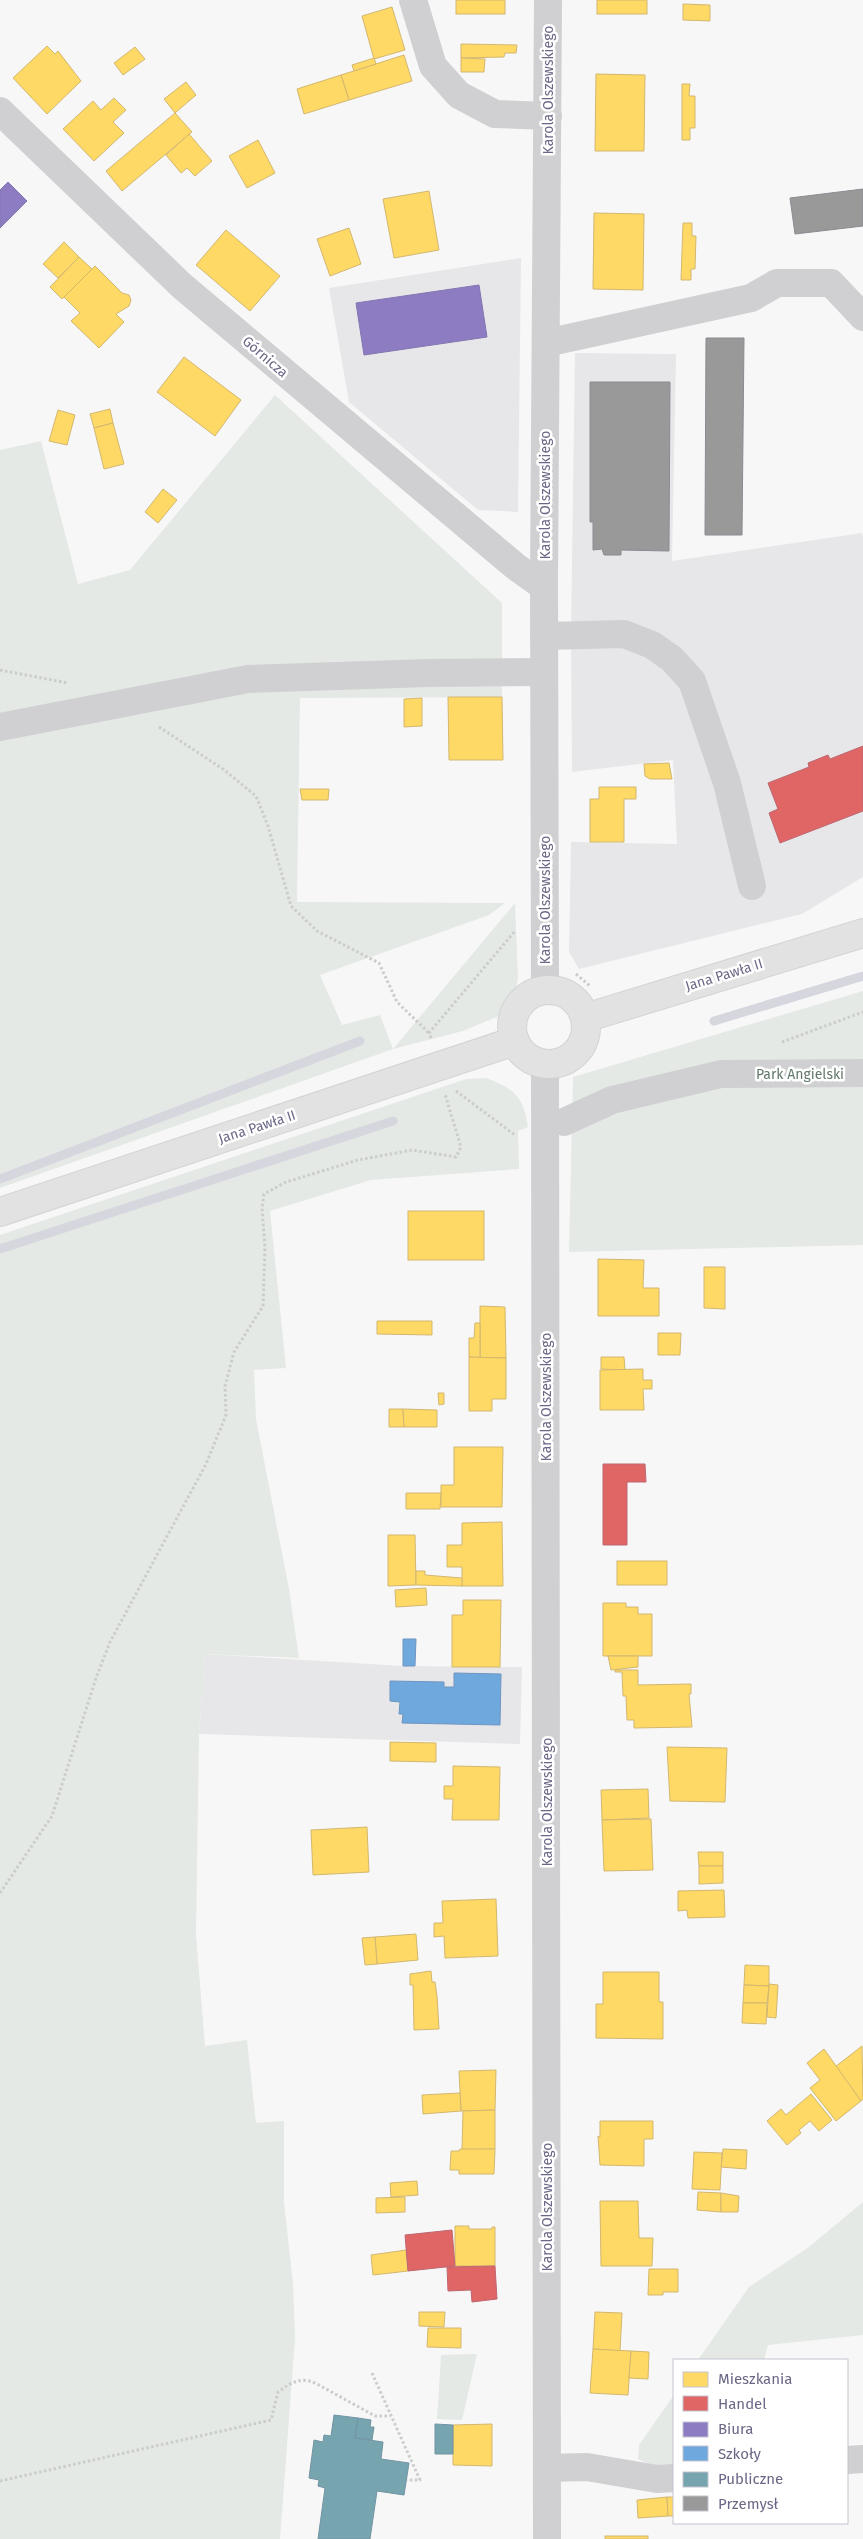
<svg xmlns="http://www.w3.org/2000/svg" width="863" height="2539" viewBox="0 0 863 2539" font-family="'Fira Sans',sans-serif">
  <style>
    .built { fill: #e7e7e9 }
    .green { fill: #e4e9e5 }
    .homes { fill: #ffd966; stroke: #d2b770 }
    .shops { fill: #e06666; stroke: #bd6770 }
    .offices { fill: #8e7cc3; stroke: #8376b1 }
    .schools { fill: #6fa8dc; stroke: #6e95c2 }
    .public { fill: #76a5af; stroke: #7293a3 }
    .industry { fill: #999; stroke: #8b8a93 }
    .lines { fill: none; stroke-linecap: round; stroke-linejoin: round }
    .stream { stroke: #d5d6de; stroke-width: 9 }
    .major-casing { stroke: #d3d3d5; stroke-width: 30 }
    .path { stroke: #cccccd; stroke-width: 3; stroke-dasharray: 2.5 2.5; stroke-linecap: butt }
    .minor { stroke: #d0cfd2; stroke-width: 28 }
    .major { stroke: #e2e2e3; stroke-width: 28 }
    .labels { text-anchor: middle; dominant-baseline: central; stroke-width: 5; stroke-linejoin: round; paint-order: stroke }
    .street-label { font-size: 14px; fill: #6a6886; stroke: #fff }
    .park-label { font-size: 14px; fill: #63796b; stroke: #fff }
  </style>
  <rect width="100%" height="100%" fill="#f7f7f7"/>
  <g class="built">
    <path d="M521,258L518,512L478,510L349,402L329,288Z"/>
    <path d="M575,353L676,354L672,561L862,533L863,537V877L802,914L579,969L569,952L571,842L677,844L673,760L572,772L571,634Z"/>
    <path d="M205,1654L403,1666L522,1667L520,1744L199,1734Z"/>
  </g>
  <g class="green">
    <path d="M275,395L502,603V697L300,698L297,902L505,903L489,915L320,975L342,1025L380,1015L393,1049L515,903L518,977L515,997L499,1016L463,1031L393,1049L0,1188V450L41,441L78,584L130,570Z"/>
    <path d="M863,991V1245L569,1252L573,1077Z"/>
    <path d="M486,1078C514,1088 524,1097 528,1127L518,1131L519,1169L371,1180L270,1211L286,1368L254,1370L256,1419L289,1589L299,1658L205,1654L199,1734L196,1935L205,2046L247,2040L256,2123L284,2121V2202L293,2284L295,2339L280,2539H0V1235L466,1079Z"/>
    <path d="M863,2202V2335L768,2345L764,2360H698L749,2287L809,2247Z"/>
    <path d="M477,2354L462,2420L437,2419L441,2355Z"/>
    <path d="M674,2395V2465L654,2466L638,2459L639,2445Z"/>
  </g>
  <g class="homes">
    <rect x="456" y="0" width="49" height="14"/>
    <rect x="597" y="0" width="50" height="14"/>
    <path d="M683,4L710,5V21L683,20Z"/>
    <path d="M392,7L405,50L374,59L362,16Z"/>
    <path d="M461,44L517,45L516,53H505L504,57L461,58Z"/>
    <path d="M47,46L55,54L58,51L81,81L47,114L13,78Z"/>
    <path d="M135,47L145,59L123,75L114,63Z"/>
    <path d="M404,55L412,81L349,100L341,75Z"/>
    <path d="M374,58L376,64L354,71L352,65Z"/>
    <path d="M461,58L485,59L484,72H461Z"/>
    <path d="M596,74L645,75L644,151H595Z"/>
    <path d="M341,75L349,100L304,114L297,89Z"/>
    <path d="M186,82L196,95L175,113L164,99Z"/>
    <path d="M682,84H690L689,96H695V128H690V140H682Z"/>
    <path d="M114,98L126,110L113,122L124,133L94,161L63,129L93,101L101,110Z"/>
    <path d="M175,113L192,132L122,191L106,171Z"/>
    <path d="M189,134L212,161L195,176L187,168L181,173L166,155Z"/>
    <path d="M258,140L275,173L247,188L229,156Z"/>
    <path d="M429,191L439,250L394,258L383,199Z"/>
    <path d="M594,213L644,214L643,290L593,289Z"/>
    <path d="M683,223H692V236H696L695,269H691V280H681Z"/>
    <path d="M349,228L361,264L330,276L317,239Z"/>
    <path d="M226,230L280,276L250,311L196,265Z"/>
    <path d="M64,242L79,257L58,278L43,264Z"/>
    <path d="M79,257L92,269L62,299L50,287Z"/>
    <path d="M95,266L122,293L129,295L131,300L129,306L116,314L124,322L99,348L71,321L80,313L64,297Z"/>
    <path d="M184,357L241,400L215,436L157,392Z"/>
    <path d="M110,409L113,423L94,428L90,414Z"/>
    <path d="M58,410L75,415L67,445L49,441Z"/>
    <path d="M113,423L124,464L104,469L94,428Z"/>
    <path d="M163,489L177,500L158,523L145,512Z"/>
    <path d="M448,697H502L503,760H449Z"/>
    <path d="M422,698V726L404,727V699Z"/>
    <path d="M669,763L672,779H650L645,776L644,764Z"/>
    <path d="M599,787H636V799H624V842H590V799H599Z"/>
    <path d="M300,789H329L328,800H302Z"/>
    <rect x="408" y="1211" width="76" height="49"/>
    <path d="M598,1259L644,1260L643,1288H659V1316H598Z"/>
    <path d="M704,1267H725V1309L704,1308Z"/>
    <path d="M480,1306L505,1307L506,1358H480Z"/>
    <path d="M377,1321H432V1335L377,1334Z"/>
    <path d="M475,1323H480V1358L469,1357V1338H474Z"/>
    <path d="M658,1333H681L680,1355H658Z"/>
    <path d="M469,1357L506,1358V1399H492V1411H469Z"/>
    <path d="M601,1357H624L625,1370L601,1369Z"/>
    <path d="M643,1369V1380H652V1389H643L644,1410H600V1370Z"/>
    <path d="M438,1393H444V1404L439,1405Z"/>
    <path d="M389,1409H403L404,1427H389Z"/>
    <path d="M403,1409L437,1410V1427H404Z"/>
    <path d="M454,1447H503L502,1507H441V1485H454Z"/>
    <path d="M406,1493H441L440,1509H406Z"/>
    <path d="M502,1522L503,1586H462V1567H447V1545H462V1523Z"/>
    <path d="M388,1535H415L416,1585L388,1586Z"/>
    <rect x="617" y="1561" width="50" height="24"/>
    <path d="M416,1571H425V1575L462,1578V1586L416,1585Z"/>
    <path d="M426,1588L427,1605L396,1607L395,1590Z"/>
    <path d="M463,1600H501L500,1667H452V1615H463Z"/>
    <path d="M603,1603H626V1607H638V1614H652V1656H603Z"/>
    <path d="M608,1656H638V1667L611,1670Z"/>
    <path d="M615,1670H638V1685L691,1684V1694H689L692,1727L634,1728V1720H627L626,1696H623L622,1672H615Z"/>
    <path d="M390,1742L436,1743V1762L390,1761Z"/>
    <path d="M667,1747L727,1748L725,1802L670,1801Z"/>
    <path d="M453,1766L500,1767L499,1820H452L453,1799H444V1786H453Z"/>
    <path d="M648,1789L649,1818L602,1820L601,1790Z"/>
    <path d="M651,1819L653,1870L604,1871L602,1820Z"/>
    <path d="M367,1827L369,1872L313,1875L311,1830Z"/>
    <path d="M698,1852H723V1866H699Z"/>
    <path d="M699,1866H723V1883L699,1884Z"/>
    <path d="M724,1890L725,1917L688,1918L687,1910L678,1911V1891Z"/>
    <path d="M496,1899L498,1956L445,1958L444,1936L434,1937V1923H443L442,1901Z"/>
    <path d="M416,1934L418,1960L377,1964L375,1937Z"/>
    <path d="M375,1937L377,1964L365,1965L362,1938Z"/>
    <path d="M745,1965L769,1966V1986L744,1985Z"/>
    <path d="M431,1971L432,1982H435L437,1996L439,2029L414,2030L413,1985H410V1974Z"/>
    <path d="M603,1972H659V2002H663V2039L596,2038V2004H603Z"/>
    <path d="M769,1984L778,1985L776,2018L767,2017Z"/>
    <path d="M744,1985L769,1986L767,2003H743Z"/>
    <path d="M743,2003H767L766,2024L742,2023Z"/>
    <path d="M862,2046L863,2099L861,2101L835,2067Z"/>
    <path d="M824,2049L861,2101L836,2121L810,2088L820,2080L807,2063Z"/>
    <path d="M496,2070L495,2110L461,2111L459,2071Z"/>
    <path d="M460,2093L461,2111L423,2114L422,2095Z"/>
    <path d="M811,2094L832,2120L819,2131L810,2121L799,2130L801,2133L787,2145L767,2121L781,2109L786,2115Z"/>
    <path d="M495,2110V2149L462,2150L463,2111Z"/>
    <path d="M600,2121H653V2139H644V2166L600,2165L598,2136L600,2137Z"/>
    <path d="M460,2149H495L494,2174H459V2170H450L451,2151H459Z"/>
    <path d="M723,2149L747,2150L746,2169L721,2167Z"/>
    <path d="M694,2152L722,2153L720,2190L692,2189Z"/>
    <path d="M417,2181L418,2195L391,2197L390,2183Z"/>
    <path d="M698,2192L721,2193V2212L697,2210Z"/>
    <path d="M721,2193L739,2196L738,2212H721Z"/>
    <path d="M405,2197V2212L376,2213V2198Z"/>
    <path d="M600,2201H638L639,2238H653L652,2266H601Z"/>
    <path d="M455,2226H469V2229H492V2227H495V2266H455Z"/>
    <path d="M406,2250L408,2271L373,2275L371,2255Z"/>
    <path d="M649,2269H678V2292H663V2295H648Z"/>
    <path d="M419,2312H445L444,2327L419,2326Z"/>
    <path d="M595,2312L622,2313L620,2351L593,2349Z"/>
    <path d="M428,2328H461V2348L427,2347Z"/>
    <path d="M593,2349L631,2351L628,2395L590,2393Z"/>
    <path d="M631,2351L649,2352L648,2379L629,2378Z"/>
    <path d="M492,2424V2466L453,2465V2425Z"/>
    <path d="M667,2497L668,2516L638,2518L637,2500Z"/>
    <path d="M667,2497H674V2516H668Z"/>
    <rect x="605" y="2536" width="43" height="3"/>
  </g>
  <g class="shops">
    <path d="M863,746V811L780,843L769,813L778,809L768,783L809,767L808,763L828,755L830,759Z"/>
    <path d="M603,1464H645L646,1482H627V1545H603Z"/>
    <path d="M452,2230L455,2266L408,2271L405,2235Z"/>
    <path d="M495,2266L497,2299L472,2302L471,2290L448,2291L447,2267Z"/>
  </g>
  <g class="offices">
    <path d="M8,182L27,201L0,228V190Z"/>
    <path d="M479,285L487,337L364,355L356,303Z"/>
  </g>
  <g class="schools">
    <path d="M403,1639H416L415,1666H403Z"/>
    <path d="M454,1673L501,1674L500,1725L402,1723L403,1714H399L400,1702L390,1701V1681L444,1682V1687H454Z"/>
  </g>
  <g class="public">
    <path d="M334,2415L358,2418L355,2438L383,2442L381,2459L409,2463L404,2495L377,2491L370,2539H318L325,2488L318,2486L319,2480L309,2478L314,2440L323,2442L324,2435L331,2436Z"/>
    <path d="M358,2418L371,2420L370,2427H374L372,2440L355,2438Z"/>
    <path d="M435,2424L453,2425V2454H435Z"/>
  </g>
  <g class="industry">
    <path d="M863,189V226L795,234L790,198Z"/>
    <path d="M706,338H744L742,535H705Z"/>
    <path d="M590,382H670L669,551L621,550V555H604L602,549L593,550V522H590Z"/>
  </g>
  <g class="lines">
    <g class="stream">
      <path d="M714,1021L863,976"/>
      <path d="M0,1179L360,1041"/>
      <path d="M0,1249L393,1121"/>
    </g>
    <g class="major-casing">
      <g id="major">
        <circle cx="549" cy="1027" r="37"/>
        <path d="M585,1018L863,933"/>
        <path d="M0,1212L515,1041"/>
      </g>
    </g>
    <g class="path">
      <path d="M0,670L68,683"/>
      <path d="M159,727L223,769L256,796L268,826L291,906L317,931L379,963L397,1002L429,1033"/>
      <path d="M576,974L590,986"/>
      <path d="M511,1013L518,1001"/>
      <path d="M431,1038L429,1033L515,931"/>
      <path d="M782,1042L863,1012"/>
      <path d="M573,1059L581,1047"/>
      <path d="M456,1091L515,1135"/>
      <path d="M0,1893L52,1816L96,1678L110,1642L206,1464L226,1415L225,1386L234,1352L263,1306L265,1248L262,1208L264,1194L286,1182L358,1160L412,1150L456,1157L461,1147L445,1094"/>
      <path d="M372,2373L420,2480H407"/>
      <path d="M0,2481L271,2420L278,2392C292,2382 301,2376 317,2384L375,2416H390"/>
    </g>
    <g class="minor">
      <path d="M413,0L433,66L459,95L495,114L548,116"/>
      <path d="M0,111L182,286L515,566L544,587"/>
      <path d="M546,343L751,298L777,283H831L863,317"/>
      <path d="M544,636L624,634L652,645L672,659L692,681L727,783L752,886"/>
      <path d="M0,727L248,679L429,673L544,672"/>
      <path d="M545,990L544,581L548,0"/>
      <path d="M545,1064L547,2539"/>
      <path d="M564,1122L612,1100L721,1074L863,1073"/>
      <path d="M847,2460L863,2459"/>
      <path d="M547,2468L587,2467L657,2479L674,2478"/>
    </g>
    <use href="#major" class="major"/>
  </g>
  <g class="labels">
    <g class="street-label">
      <text transform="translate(548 90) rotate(-90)">Karola Olszewskiego</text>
      <text transform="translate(265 357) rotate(41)">Górnicza</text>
      <text transform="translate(545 495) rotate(-90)">Karola Olszewskiego</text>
      <text transform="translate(545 900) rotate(-90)">Karola Olszewskiego</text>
      <text transform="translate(724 975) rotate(-17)">Jana Pawła II</text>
      <text transform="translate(257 1127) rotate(-18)">Jana Pawła II</text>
      <text transform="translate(546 1397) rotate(-90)">Karola Olszewskiego</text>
      <text transform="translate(547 1802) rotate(-90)">Karola Olszewskiego</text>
      <text transform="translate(547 2207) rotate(-90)">Karola Olszewskiego</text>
    </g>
    <g class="park-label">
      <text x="800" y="1074">Park Angielski</text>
    </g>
  </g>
  <rect x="673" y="2359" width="175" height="165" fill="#ffffff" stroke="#c3c3cf"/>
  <rect x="683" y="2372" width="25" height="15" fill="#ffd966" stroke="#c3c3cf"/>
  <text x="718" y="2384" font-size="15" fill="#6a6886">Mieszkania</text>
  <rect x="683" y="2396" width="25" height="15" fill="#e06666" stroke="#c3c3cf"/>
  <text x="718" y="2409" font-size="15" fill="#6a6886">Handel</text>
  <rect x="683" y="2422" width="25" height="15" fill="#8e7cc3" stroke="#c3c3cf"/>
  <text x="718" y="2434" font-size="15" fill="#6a6886">Biura</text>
  <rect x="683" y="2446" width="25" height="15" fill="#6fa8dc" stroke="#c3c3cf"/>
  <text x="718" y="2459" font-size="15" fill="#6a6886">Szkoły</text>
  <rect x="683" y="2472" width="25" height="15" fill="#76a5af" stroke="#c3c3cf"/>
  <text x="718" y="2484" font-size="15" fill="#6a6886">Publiczne</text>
  <rect x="683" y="2496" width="25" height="15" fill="#999999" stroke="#c3c3cf"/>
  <text x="718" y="2509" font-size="15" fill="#6a6886">Przemysł</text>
</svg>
